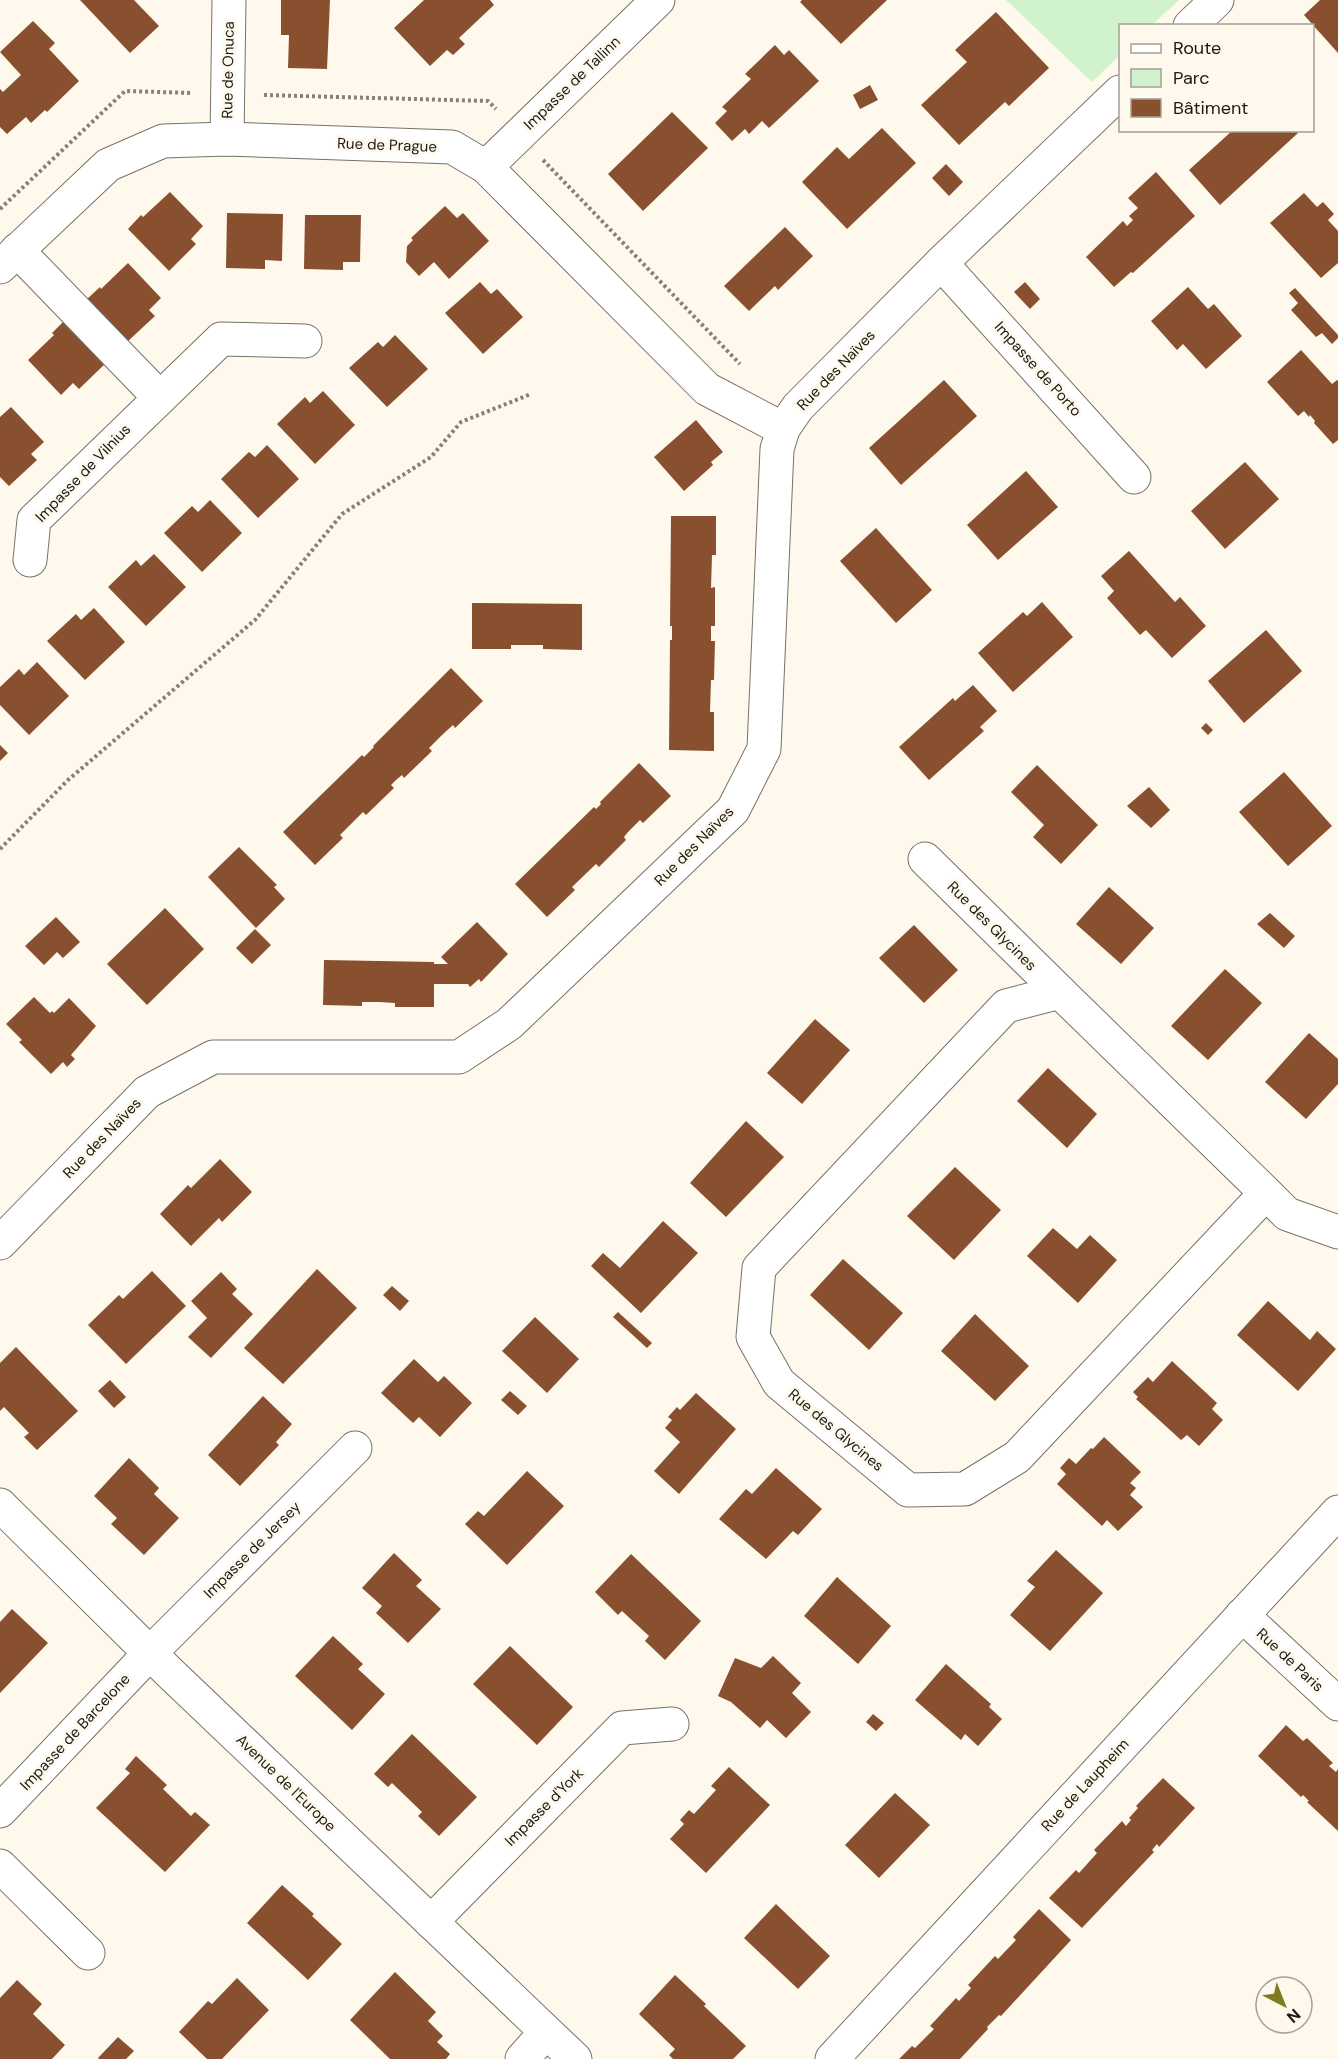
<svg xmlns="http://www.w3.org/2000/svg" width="1338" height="2059" viewBox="0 0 1338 2059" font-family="'DM Sans',sans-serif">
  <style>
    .green { fill: #d0f2cd }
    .building { fill: #88502f }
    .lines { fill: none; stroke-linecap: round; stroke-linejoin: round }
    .street-casing { stroke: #767267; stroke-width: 35 }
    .path { stroke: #858179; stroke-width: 4; stroke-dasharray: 3 3; stroke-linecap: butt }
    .street { stroke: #fff; stroke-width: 33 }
    .labels { text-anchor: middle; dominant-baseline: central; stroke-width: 6; stroke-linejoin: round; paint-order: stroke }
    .street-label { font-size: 15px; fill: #1b1915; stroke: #fff9ed }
  </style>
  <rect width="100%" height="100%" fill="#fff9ed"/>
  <path class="green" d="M1006,0H1179L1152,25L1120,26V55L1092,82Z"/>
  <g class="building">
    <path d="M80,0H134L159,26L130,53Z"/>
    <path d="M281,0H330L327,69L288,68L289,35H281Z"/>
    <path d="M424,0H490L494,5L459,38L465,44L453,55L447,50L430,66L394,28Z"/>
    <path d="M802,0H887L841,44L800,2Z"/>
    <path d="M1320,0H1338V53L1304,15Z"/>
    <path d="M996,12L1049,68L1009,106L1005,102L959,145L921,105L967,62L955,50Z"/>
    <path d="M33,21L55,43L49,49L79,81L47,112L45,110L31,123L26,117L7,134L0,127V89L3,92L21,75L0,52Z"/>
    <path d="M775,45L784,55L789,50L819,81L769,128L762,121L749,134L745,129L732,141L715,123L727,111L722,107L751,79L745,74Z"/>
    <path d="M870,85L878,100L860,109L853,95Z"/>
    <path d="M672,112L708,148L643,211L608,174Z"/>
    <path d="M882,128L916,163L847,229L802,182L837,147L849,159Z"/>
    <path d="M1233,130H1295L1298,133L1220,205L1189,170Z"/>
    <path d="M946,164L963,182L949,196L932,178Z"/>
    <path d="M1156,172L1195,216L1133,273L1131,272L1114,287L1086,257L1123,221L1127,226L1133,220L1129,216L1138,208L1128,198Z"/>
    <path d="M170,192L203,226L191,239L196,244L169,271L128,229L141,215L143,217Z"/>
    <path d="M1304,193L1317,207L1323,202L1334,214L1328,220L1338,231V263L1321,278L1270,223Z"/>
    <path d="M445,206L457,218L463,213L489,241L449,279L434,262L419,276L406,262L407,246L413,240L411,238Z"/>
    <path d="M227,213L283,214L282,261L265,260V269L226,268Z"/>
    <path d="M305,215H361L360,262H343V270L304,269Z"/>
    <path d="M785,227L813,256L778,290L775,286L749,311L724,286Z"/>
    <path d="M128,263L161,298L149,310L155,316L127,342L86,300L100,287L101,289Z"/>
    <path d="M480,282L491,294L497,289L523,317L483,354L445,313Z"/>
    <path d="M1025,282L1040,299L1030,309L1014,292Z"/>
    <path d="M1188,287L1208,309L1214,304L1242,336L1206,369L1183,344L1177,350L1151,321Z"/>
    <path d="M1295,288L1338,335V338L1332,344L1322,333L1316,337L1291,310L1298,303L1289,293Z"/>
    <path d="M66,319L107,362L79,389L73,383L61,395L28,360L54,335L52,333Z"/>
    <path d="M395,335L428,369L387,407L349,368L378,342L383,347Z"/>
    <path d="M1301,350L1332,384L1337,380L1338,381V440L1333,444L1314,423L1315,421L1310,415L1309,417L1304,411L1298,416L1267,382Z"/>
    <path d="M944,380L977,416L901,485L869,448Z"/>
    <path d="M323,391L355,425L315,464L277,424L305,397L310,403Z"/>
    <path d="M11,407L44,442L31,454L37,460L9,486L0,477V417Z"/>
    <path d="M696,420L723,452L711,462L713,465L684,491L654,457Z"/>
    <path d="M267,445L299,479L258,518L221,479L249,452L255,457Z"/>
    <path d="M1245,462L1279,499L1225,549L1191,511Z"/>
    <path d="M1026,471L1058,507L998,560L967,525Z"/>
    <path d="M210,500L242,533L202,572L164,533L192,506L198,512Z"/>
    <path d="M671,516H716V555H712L711,588L715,587V626H711V641H715L714,680H711L710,712H714V751L669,750L670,640H672V626H670Z"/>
    <path d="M876,528L932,590L896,623L840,561Z"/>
    <path d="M1129,551L1175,602L1180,597L1206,626L1172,658L1146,630L1140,635L1107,598L1114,591L1101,576Z"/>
    <path d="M154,554L186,587L146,626L108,587L136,560L141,566Z"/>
    <path d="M1042,602L1073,637L1013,692L978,653L1023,612L1027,616Z"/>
    <path d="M472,603L582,604V650L543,649V645H511V649H472Z"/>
    <path d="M94,608L125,642L85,680L47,641L76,614L81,620Z"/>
    <path d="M1266,630L1302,671L1244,723L1208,681Z"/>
    <path d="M37,662L69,696L29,735L0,705V687L19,669L24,675Z"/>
    <path d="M451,668L483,701L455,728L453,725L441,736L429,748L432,751L404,778L402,775L396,780L391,785L394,788L366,815L363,812L340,835L343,838L315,865L283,832L362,755L364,757L374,747L373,746Z"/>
    <path d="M973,685L997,711L980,727L984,731L929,780L899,747L953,698L955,701Z"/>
    <path d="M1206,723L1213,730L1208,735L1201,728Z"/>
    <path d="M0,745L8,753L0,761Z"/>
    <path d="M639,763L671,796L643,823L640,820L628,832L624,837L626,840L599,867L596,864L572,887L575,890L547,917L515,884L594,807L596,809L601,804L600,802Z"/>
    <path d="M1037,765L1098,825L1061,864L1033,837L1044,825L1011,792Z"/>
    <path d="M1284,772L1332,826L1288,866L1239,812Z"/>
    <path d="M1149,787L1170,810L1151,828L1127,806Z"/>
    <path d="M239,847L277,885L274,887L285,899L256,928L208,877Z"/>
    <path d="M1109,887L1154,928L1121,964L1076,924Z"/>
    <path d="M165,908L204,949L147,1005L107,964Z"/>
    <path d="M1270,913L1295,936L1284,948L1257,924Z"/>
    <path d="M56,917L80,942L63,958L57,952L44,965L25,946Z"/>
    <path d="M477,922L508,954L481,982L479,979L470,987L468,984H434V1007H395V1003L379,1002H362V1006L323,1005L324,960L434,962V964H448L441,957Z"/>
    <path d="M914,925L958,970L924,1003L879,958Z"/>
    <path d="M255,929L271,945L252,964L236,948Z"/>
    <path d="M1225,969L1262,1003L1208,1060L1171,1026Z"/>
    <path d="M34,997L50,1013L52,1011L54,1013L69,998L96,1026L71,1055L75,1059L67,1067L63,1062L51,1074L19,1042L22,1040L6,1024Z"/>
    <path d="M815,1019L850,1050L802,1104L767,1073Z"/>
    <path d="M1309,1033L1338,1059V1084L1306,1119L1265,1082Z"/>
    <path d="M1048,1068L1097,1114L1067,1148L1017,1101Z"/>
    <path d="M746,1121L784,1157L726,1217L690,1183Z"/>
    <path d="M220,1159L252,1192L222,1222L219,1218L191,1246L160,1214L188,1185L191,1188Z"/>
    <path d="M955,1167L1001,1210L954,1260L907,1216Z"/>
    <path d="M663,1221L698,1253L641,1313L591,1266L603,1253L620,1268Z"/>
    <path d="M1053,1228L1077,1249L1090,1235L1117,1260L1078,1303L1027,1256Z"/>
    <path d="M843,1259L903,1313L869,1350L810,1295Z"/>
    <path d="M317,1269L357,1308L283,1384L244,1348Z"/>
    <path d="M152,1271L186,1306L126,1364L88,1325L119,1295L123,1299Z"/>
    <path d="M221,1272L237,1289L232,1294L253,1314L211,1358L188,1337L207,1318L191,1301Z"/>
    <path d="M392,1286L409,1301L400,1311L383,1295Z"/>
    <path d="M1268,1301L1310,1340L1317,1331L1336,1349L1298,1391L1237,1335Z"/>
    <path d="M618,1312L652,1343L647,1348L613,1317Z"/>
    <path d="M975,1314L1029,1366L995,1401L941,1351Z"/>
    <path d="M535,1317L579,1359L547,1393L502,1351Z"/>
    <path d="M16,1347L78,1411L37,1450L24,1437L29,1433L4,1407L0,1411V1363Z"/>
    <path d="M414,1359L438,1382L444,1376L472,1403L440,1437L419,1417L413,1423L381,1393Z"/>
    <path d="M1172,1361L1217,1403L1212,1409L1223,1420L1199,1446L1187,1435L1181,1440L1136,1399L1138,1397L1133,1392L1148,1377L1153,1382Z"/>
    <path d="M110,1380L126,1397L114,1408L98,1391Z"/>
    <path d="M510,1391L527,1406L518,1415L501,1400Z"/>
    <path d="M696,1393L736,1429L679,1494L654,1471L680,1442L665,1428L672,1420L668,1417L677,1407L680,1410Z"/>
    <path d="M263,1396L292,1424L276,1442L279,1445L240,1486L208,1455Z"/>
    <path d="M1104,1437L1141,1472L1130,1483L1136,1488L1130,1495L1143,1507L1118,1531L1107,1520L1102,1526L1057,1484L1066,1474L1060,1468L1069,1458L1076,1464L1091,1448L1093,1449Z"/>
    <path d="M129,1458L159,1488L154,1494L179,1518L144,1555L111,1524L117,1518L94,1496Z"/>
    <path d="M776,1468L822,1509L798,1535L793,1531L766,1559L719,1519L746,1489L752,1494Z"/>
    <path d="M527,1471L564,1506L507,1565L465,1524L478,1511L484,1516Z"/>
    <path d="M1056,1550L1103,1593L1050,1651L1010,1615L1035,1587L1027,1581Z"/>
    <path d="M394,1553L422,1580L416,1586L441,1609L408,1643L376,1613L382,1606L362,1588Z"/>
    <path d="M631,1554L701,1621L665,1660L645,1641L649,1636L622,1611L618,1615L595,1592Z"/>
    <path d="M837,1577L891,1626L858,1664L804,1616Z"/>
    <path d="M12,1609L48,1643L0,1693V1622Z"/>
    <path d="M333,1636L363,1664L358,1669L385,1694L352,1730L295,1676Z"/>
    <path d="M510,1646L573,1707L537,1745L473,1684Z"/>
    <path d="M773,1656L801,1683L792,1693L811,1712L786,1738L767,1720L760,1728L731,1702L718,1696L735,1658L761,1668Z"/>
    <path d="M946,1664L991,1704L989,1707L1002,1719L978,1746L965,1734L961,1740L915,1700Z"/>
    <path d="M873,1714L884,1723L876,1731L866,1722Z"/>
    <path d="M1286,1725L1303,1741L1307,1738L1333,1763L1329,1766L1336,1772L1338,1769V1831L1307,1802L1309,1801L1303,1795L1301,1797L1258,1756Z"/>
    <path d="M412,1734L477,1797L439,1836L418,1816L422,1812L392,1783L388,1787L374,1774Z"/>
    <path d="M136,1756L167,1785L163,1789L191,1816L195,1812L210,1825L165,1872L96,1808L130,1773L125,1769Z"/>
    <path d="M729,1767L770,1805L706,1873L670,1839L684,1824L680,1820L689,1810L694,1814L716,1790L711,1786Z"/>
    <path d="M1163,1778L1195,1808L1159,1847L1157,1844L1152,1850L1154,1852L1082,1928L1049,1898L1076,1870L1079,1873L1097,1853L1094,1850L1122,1821L1126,1826L1131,1820L1129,1818L1138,1808L1136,1806Z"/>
    <path d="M895,1793L930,1825L879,1878L845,1845Z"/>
    <path d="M282,1885L314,1914L312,1916L342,1944L308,1980L247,1923Z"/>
    <path d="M776,1904L830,1956L798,1989L744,1938Z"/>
    <path d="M1039,1909L1071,1940L1001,2016L999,2015L987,2027L988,2029L960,2059H899L912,2046L915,2048L934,2029L930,2026L956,1998L959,2001L971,1988L968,1985L995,1956L998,1959L1016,1940L1013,1937Z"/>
    <path d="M395,1972L436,2012L428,2021L443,2036L437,2042L450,2054L446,2059H390L350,2020Z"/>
    <path d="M675,1975L706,2004L704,2006L746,2046L733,2059H673L669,2055L675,2049L639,2014Z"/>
    <path d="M237,1978L269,2010L222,2059H207L179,2032L208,2001L212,2004Z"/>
    <path d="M17,1980L42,2004L33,2014L65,2045L52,2059H0V1998Z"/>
    <path d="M118,2037L134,2051L126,2059H99L98,2058Z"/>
  </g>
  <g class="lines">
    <g class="street-casing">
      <g id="street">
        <path d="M1190,26L1217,0"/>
        <path d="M227,139L229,0"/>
        <path d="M486,167L658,0"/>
        <path d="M17,250L159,397"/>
        <path d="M941,263L1134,477"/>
        <path d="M0,267L108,165L163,141L227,139L452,147L486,167L707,389L783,429"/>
        <path d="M30,560L34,520L221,339L305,341"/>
        <path d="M925,859L1060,992"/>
        <path d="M1266,1193L1017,1457L965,1489L908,1490L779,1383L753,1337L759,1268L1006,1006L1060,992L1266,1193L1287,1214L1338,1232"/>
        <path d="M0,1243L147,1092L213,1057H459L509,1024L733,810L764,749L777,449L783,429L798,407L941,263L1120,92"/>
        <path d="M0,1505L169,1672L575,2059"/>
        <path d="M1242,1615L1338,1704"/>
        <path d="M0,1811L150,1653L355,1448"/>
        <path d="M0,1866L88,1953"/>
        <path d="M431,1922L622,1728L672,1724"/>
        <path d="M522,2059L546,2032"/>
        <path d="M832,2059L1338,1512"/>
      </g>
    </g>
    <g class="path">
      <path d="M264,95L488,101L496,109"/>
      <path d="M543,160L740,364"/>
      <path d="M0,209L125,91L192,93"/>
      <path d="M0,849L68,780L255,620L342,514L431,457L461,422L531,394"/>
    </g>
    <use href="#street" class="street"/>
  </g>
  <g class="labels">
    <g class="street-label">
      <text transform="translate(228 70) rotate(-89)">Rue de Onuca</text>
      <text transform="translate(572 83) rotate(-44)">Impasse de Tallinn</text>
      <text transform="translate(387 145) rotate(2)">Rue de Prague</text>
      <text transform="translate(1038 369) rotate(48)">Impasse de Porto</text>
      <text transform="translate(836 370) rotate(-46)">Rue des Naïves</text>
      <text transform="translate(83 473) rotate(-46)">Impasse de Vilnius</text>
      <text transform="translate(694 846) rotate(-45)">Rue des Naïves</text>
      <text transform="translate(992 926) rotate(45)">Rue des Glycines</text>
      <text transform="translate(102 1138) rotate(-46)">Rue des Naïves</text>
      <text transform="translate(836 1430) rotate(40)">Rue des Glycines</text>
      <text transform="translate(252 1550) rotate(-45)">Impasse de Jersey</text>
      <text transform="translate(1290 1660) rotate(43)">Rue de Paris</text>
      <text transform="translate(75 1732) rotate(-47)">Impasse de Barcelone</text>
      <text transform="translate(286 1783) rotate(44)">Avenue de l'Europe</text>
      <text transform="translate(1085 1785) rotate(-47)">Rue de Laupheim</text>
      <text transform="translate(544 1807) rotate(-45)">Impasse d'York</text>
    </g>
  </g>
  <rect x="1119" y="24" width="195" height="108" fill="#fff9ed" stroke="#a49f97" stroke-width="1.5"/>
  <rect x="1131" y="44" width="30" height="9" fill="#ffffff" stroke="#a49f97" stroke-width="1.5"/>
  <text x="1173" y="54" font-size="18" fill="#1b1915">Route</text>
  <rect x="1131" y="69" width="30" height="18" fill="#d0f2cd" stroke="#a49f97" stroke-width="1.5"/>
  <text x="1173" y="84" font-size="18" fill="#1b1915">Parc</text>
  <rect x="1131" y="99" width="30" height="18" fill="#88502f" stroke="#a49f97" stroke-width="1.5"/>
  <text x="1173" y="114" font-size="18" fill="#1b1915">Bâtiment</text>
  <g transform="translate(1284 2005) rotate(138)"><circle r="28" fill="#fff9ed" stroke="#a49f97" stroke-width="1.5"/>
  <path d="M0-4.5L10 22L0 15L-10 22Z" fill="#7e7b22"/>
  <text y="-9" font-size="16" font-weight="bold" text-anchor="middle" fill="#1b1915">N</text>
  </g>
</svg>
